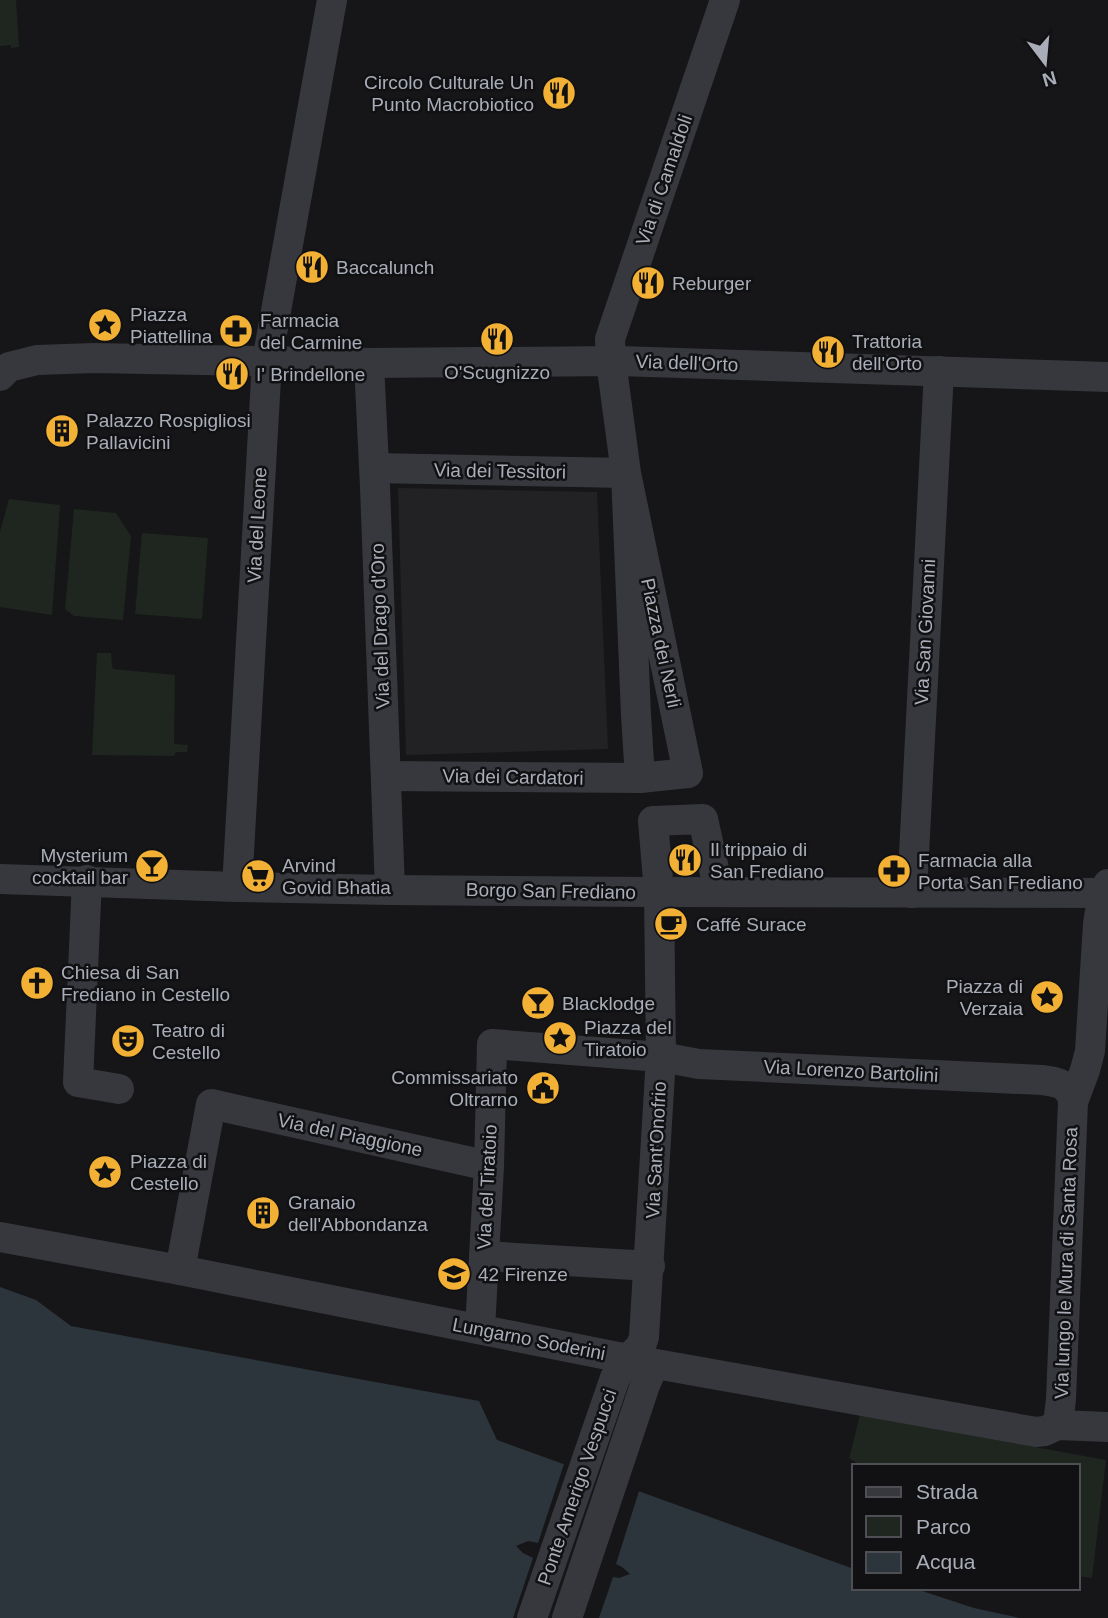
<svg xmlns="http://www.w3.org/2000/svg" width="1108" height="1618" viewBox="0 0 1108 1618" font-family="Helvetica,sans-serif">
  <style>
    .built { fill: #222225 }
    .green { fill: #1e261f }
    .water { fill: #2c353c }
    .pier { fill: #161618 }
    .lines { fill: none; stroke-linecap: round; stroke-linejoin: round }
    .minor { stroke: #37383d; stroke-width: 30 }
    .labels { text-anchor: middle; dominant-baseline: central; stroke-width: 5; stroke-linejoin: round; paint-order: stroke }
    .poi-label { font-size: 19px; fill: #a8adb8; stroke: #111113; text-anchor: start }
    .street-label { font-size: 19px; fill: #a8adb8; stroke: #111113 }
  </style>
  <rect width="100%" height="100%" fill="#161618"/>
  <path class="built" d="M398,488L597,492L608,749L406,755Z"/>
  <g class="green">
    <path d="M0,0H16L19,47L11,48V45L0,46Z"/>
    <path d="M9,499L60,505L52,615L0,607V532Z"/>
    <path d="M74,509L116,513L131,536L123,620L74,616L65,609Z"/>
    <path d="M142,533L208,538L202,619L135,614Z"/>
    <path d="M97,653H111L112,666L113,669L175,675L174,744L188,745L187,752H176L174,756L92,755Z"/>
    <path d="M860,1415L1106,1460L1092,1578L1078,1576V1466H862L849,1458Z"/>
  </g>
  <path class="water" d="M0,1287L36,1300L71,1326L479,1401L497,1440L854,1569V1588H913L974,1608L1020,1618H0Z"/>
  <path class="pier" d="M565,1461L640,1488L616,1564L622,1567L630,1574L619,1578L613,1577L599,1618H513L533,1558L523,1553L516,1546L528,1541L538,1543Z"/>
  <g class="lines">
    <g class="minor">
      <path d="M369,363L375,487L390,890"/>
      <path d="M0,376L9,367L37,360L94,358L369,363L619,361L1108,377"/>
      <path d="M375,468L626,473L636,715L640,778L688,773L626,473L611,361L610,339L725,0"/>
      <path d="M386,776L640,778"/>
      <path d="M0,879L237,887L390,890L650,892L1108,893"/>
      <path d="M87,880L78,1082L119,1089"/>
      <path d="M237,887L267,361L332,0"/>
      <path d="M912,893L939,371"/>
      <path d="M0,1237L180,1270L628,1359L1036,1432L1045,1431L1058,1425"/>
      <path d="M484,1256L650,1266"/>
      <path d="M180,1270L211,1104L489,1166"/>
      <path d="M480,1329L489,1166L492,1044L661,1057L699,1064L1042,1080C1058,1082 1070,1084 1073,1102"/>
      <path d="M1058,1425L1061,1399L1073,1102L1085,1070L1090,1051L1098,924L1103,893L1108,884"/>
      <path d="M1058,1425L1108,1427"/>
      <path d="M532,1618L615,1378L628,1359L641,1346L644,1337L661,1057L659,892L653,821L703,819L719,892"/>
      <path d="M567,1618L645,1385L654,1364"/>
    </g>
  </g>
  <defs>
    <g id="restaurant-disc" transform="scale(1.75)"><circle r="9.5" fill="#f2b134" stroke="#111113"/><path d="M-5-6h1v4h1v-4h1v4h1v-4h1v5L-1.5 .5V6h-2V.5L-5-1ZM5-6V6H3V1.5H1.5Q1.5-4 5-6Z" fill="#111"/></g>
    <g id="sight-disc" transform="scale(1.75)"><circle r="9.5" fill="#f2b134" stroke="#111113"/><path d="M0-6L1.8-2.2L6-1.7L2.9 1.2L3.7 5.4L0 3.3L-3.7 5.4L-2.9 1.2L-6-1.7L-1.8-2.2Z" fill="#111"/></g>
    <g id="pharmacy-disc" transform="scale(1.75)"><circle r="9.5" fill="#f2b134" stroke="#111113"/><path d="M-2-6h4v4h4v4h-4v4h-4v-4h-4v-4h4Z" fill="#111"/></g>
    <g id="building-disc" transform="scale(1.75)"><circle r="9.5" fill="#f2b134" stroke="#111113"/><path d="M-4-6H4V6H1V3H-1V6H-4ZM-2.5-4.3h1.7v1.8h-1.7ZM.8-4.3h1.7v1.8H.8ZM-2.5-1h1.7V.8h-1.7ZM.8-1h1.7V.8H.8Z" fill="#111"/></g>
    <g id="bar-disc" transform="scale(1.75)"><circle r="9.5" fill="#f2b134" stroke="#111113"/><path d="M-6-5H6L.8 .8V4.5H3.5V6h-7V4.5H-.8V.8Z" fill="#111"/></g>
    <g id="supermarket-disc" transform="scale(1.75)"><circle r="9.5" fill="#f2b134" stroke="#111113"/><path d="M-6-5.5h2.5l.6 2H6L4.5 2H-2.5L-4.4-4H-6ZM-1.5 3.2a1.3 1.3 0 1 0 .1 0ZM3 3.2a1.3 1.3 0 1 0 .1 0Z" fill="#111"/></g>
    <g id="cafe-disc" transform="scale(1.75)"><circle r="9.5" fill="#f2b134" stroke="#111113"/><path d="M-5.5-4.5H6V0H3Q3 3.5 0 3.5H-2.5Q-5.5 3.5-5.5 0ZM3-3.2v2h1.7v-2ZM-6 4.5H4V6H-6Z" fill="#111"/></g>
    <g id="church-disc" transform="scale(1.75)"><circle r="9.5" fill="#f2b134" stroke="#111113"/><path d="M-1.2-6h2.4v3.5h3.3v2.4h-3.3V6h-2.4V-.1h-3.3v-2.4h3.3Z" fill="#111"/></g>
    <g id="theatre-disc" transform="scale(1.75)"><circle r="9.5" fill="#f2b134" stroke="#111113"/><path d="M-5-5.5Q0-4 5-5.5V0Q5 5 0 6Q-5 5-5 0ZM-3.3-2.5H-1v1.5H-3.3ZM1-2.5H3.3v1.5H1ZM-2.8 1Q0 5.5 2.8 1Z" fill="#111"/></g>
    <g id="civic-disc" transform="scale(1.75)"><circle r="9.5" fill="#f2b134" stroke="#111113"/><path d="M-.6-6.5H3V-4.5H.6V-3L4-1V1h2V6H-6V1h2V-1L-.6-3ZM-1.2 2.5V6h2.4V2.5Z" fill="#111"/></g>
    <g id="school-disc" transform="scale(1.75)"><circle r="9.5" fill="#f2b134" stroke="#111113"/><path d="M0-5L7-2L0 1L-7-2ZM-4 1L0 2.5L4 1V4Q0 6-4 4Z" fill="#111"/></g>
  </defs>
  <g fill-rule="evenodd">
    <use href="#restaurant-disc" x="559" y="93"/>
    <use href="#restaurant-disc" x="312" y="267"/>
    <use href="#restaurant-disc" x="648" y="283"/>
    <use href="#sight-disc" x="105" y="325"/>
    <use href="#pharmacy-disc" x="236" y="331"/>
    <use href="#restaurant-disc" x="497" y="339"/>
    <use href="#restaurant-disc" x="828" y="352"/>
    <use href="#restaurant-disc" x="232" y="374"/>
    <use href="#building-disc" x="62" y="431"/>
    <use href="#restaurant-disc" x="685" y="860"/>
    <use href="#bar-disc" x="152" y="866"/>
    <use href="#pharmacy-disc" x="894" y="871"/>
    <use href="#supermarket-disc" x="258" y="876"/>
    <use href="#cafe-disc" x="671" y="924"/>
    <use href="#church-disc" x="37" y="983"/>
    <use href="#sight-disc" x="1047" y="997"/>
    <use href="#bar-disc" x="538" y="1003"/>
    <use href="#sight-disc" x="560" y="1038"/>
    <use href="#theatre-disc" x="128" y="1041"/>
    <use href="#civic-disc" x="543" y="1088"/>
    <use href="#sight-disc" x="105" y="1172"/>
    <use href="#building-disc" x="263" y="1213"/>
    <use href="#school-disc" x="454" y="1274"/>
  </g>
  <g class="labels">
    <g class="poi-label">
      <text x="534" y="82" text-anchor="end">Circolo Culturale Un<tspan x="534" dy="22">Punto Macrobiotico</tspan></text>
      <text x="336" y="267">Baccalunch</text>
      <text x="672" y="283">Reburger</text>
      <text x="130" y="314">Piazza<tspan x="130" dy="22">Piattellina</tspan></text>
      <text x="260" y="320">Farmacia<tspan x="260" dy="22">del Carmine</tspan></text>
      <text x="852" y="341">Trattoria<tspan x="852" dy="22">dell'Orto</tspan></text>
      <text x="497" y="372" text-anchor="middle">O'Scugnizzo</text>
      <text x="256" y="374">I' Brindellone</text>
      <text x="86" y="420">Palazzo Rospigliosi<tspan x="86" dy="22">Pallavicini</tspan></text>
      <text x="710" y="849">Il trippaio di<tspan x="710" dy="22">San Frediano</tspan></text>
      <text x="128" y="855" text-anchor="end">Mysterium<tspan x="128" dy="22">cocktail bar</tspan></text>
      <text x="918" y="860">Farmacia alla<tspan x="918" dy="22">Porta San Frediano</tspan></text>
      <text x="282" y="865">Arvind<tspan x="282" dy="22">Govid Bhatia</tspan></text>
      <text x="696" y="924">Caffé Surace</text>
      <text x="61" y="972">Chiesa di San<tspan x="61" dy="22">Frediano in Cestello</tspan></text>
      <text x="1023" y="986" text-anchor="end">Piazza di<tspan x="1023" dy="22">Verzaia</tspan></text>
      <text x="562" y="1003">Blacklodge</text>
      <text x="584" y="1027">Piazza del<tspan x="584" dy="22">Tiratoio</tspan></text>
      <text x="152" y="1030">Teatro di<tspan x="152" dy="22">Cestello</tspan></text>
      <text x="518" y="1077" text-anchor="end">Commissariato<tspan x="518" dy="22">Oltrarno</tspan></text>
      <text x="130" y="1161">Piazza di<tspan x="130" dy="22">Cestello</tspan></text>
      <text x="288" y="1202">Granaio<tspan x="288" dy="22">dell'Abbondanza</tspan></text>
      <text x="478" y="1274">42 Firenze</text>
    </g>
    <g class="street-label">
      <text transform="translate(664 180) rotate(-71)">Via di Camaldoli</text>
      <text transform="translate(687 363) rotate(2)">Via dell'Orto</text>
      <text transform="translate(500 471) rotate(1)">Via dei Tessitori</text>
      <text transform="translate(257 525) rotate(-87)">Via del Leone</text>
      <text transform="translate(380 626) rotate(-92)">Via del Drago d'Oro</text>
      <text transform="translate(925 632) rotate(-87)">Via San Giovanni</text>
      <text transform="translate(661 643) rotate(78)">Piazza dei Nerli</text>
      <text transform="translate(513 777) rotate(1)">Via dei Cardatori</text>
      <text transform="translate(551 891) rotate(1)">Borgo San Frediano</text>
      <text transform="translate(851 1071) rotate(3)">Via Lorenzo Bartolini</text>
      <text transform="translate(350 1135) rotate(12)">Via del Piaggione</text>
      <text transform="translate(656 1150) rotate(-87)">Via Sant'Onofrio</text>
      <text transform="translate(487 1187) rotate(-87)">Via del Tiratoio</text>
      <text transform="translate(1066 1263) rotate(-88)">Via lungo le Mura di Santa Rosa</text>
      <text transform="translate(529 1339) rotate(11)">Lungarno Soderini</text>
      <text transform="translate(577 1487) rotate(-71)">Ponte Amerigo Vespucci</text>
    </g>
  </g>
  <rect x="852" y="1464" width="228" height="126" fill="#111113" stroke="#4d4f55" stroke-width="2"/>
  <rect x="866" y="1487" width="35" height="10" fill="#37383d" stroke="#4d4f55" stroke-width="2"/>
  <text x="916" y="1499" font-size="21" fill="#a8adb8">Strada</text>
  <rect x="866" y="1516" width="35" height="21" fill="#1e261f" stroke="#4d4f55" stroke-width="2"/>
  <text x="916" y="1534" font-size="21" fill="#a8adb8">Parco</text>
  <rect x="866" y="1552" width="35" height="21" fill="#2c353c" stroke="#4d4f55" stroke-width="2"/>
  <text x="916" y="1569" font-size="21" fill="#a8adb8">Acqua</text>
  <g transform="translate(1045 63) rotate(164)" stroke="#111113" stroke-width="5" paint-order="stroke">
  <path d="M0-5L12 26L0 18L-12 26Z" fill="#a8adb8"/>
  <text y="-10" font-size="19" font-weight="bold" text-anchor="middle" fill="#a8adb8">N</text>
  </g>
</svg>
